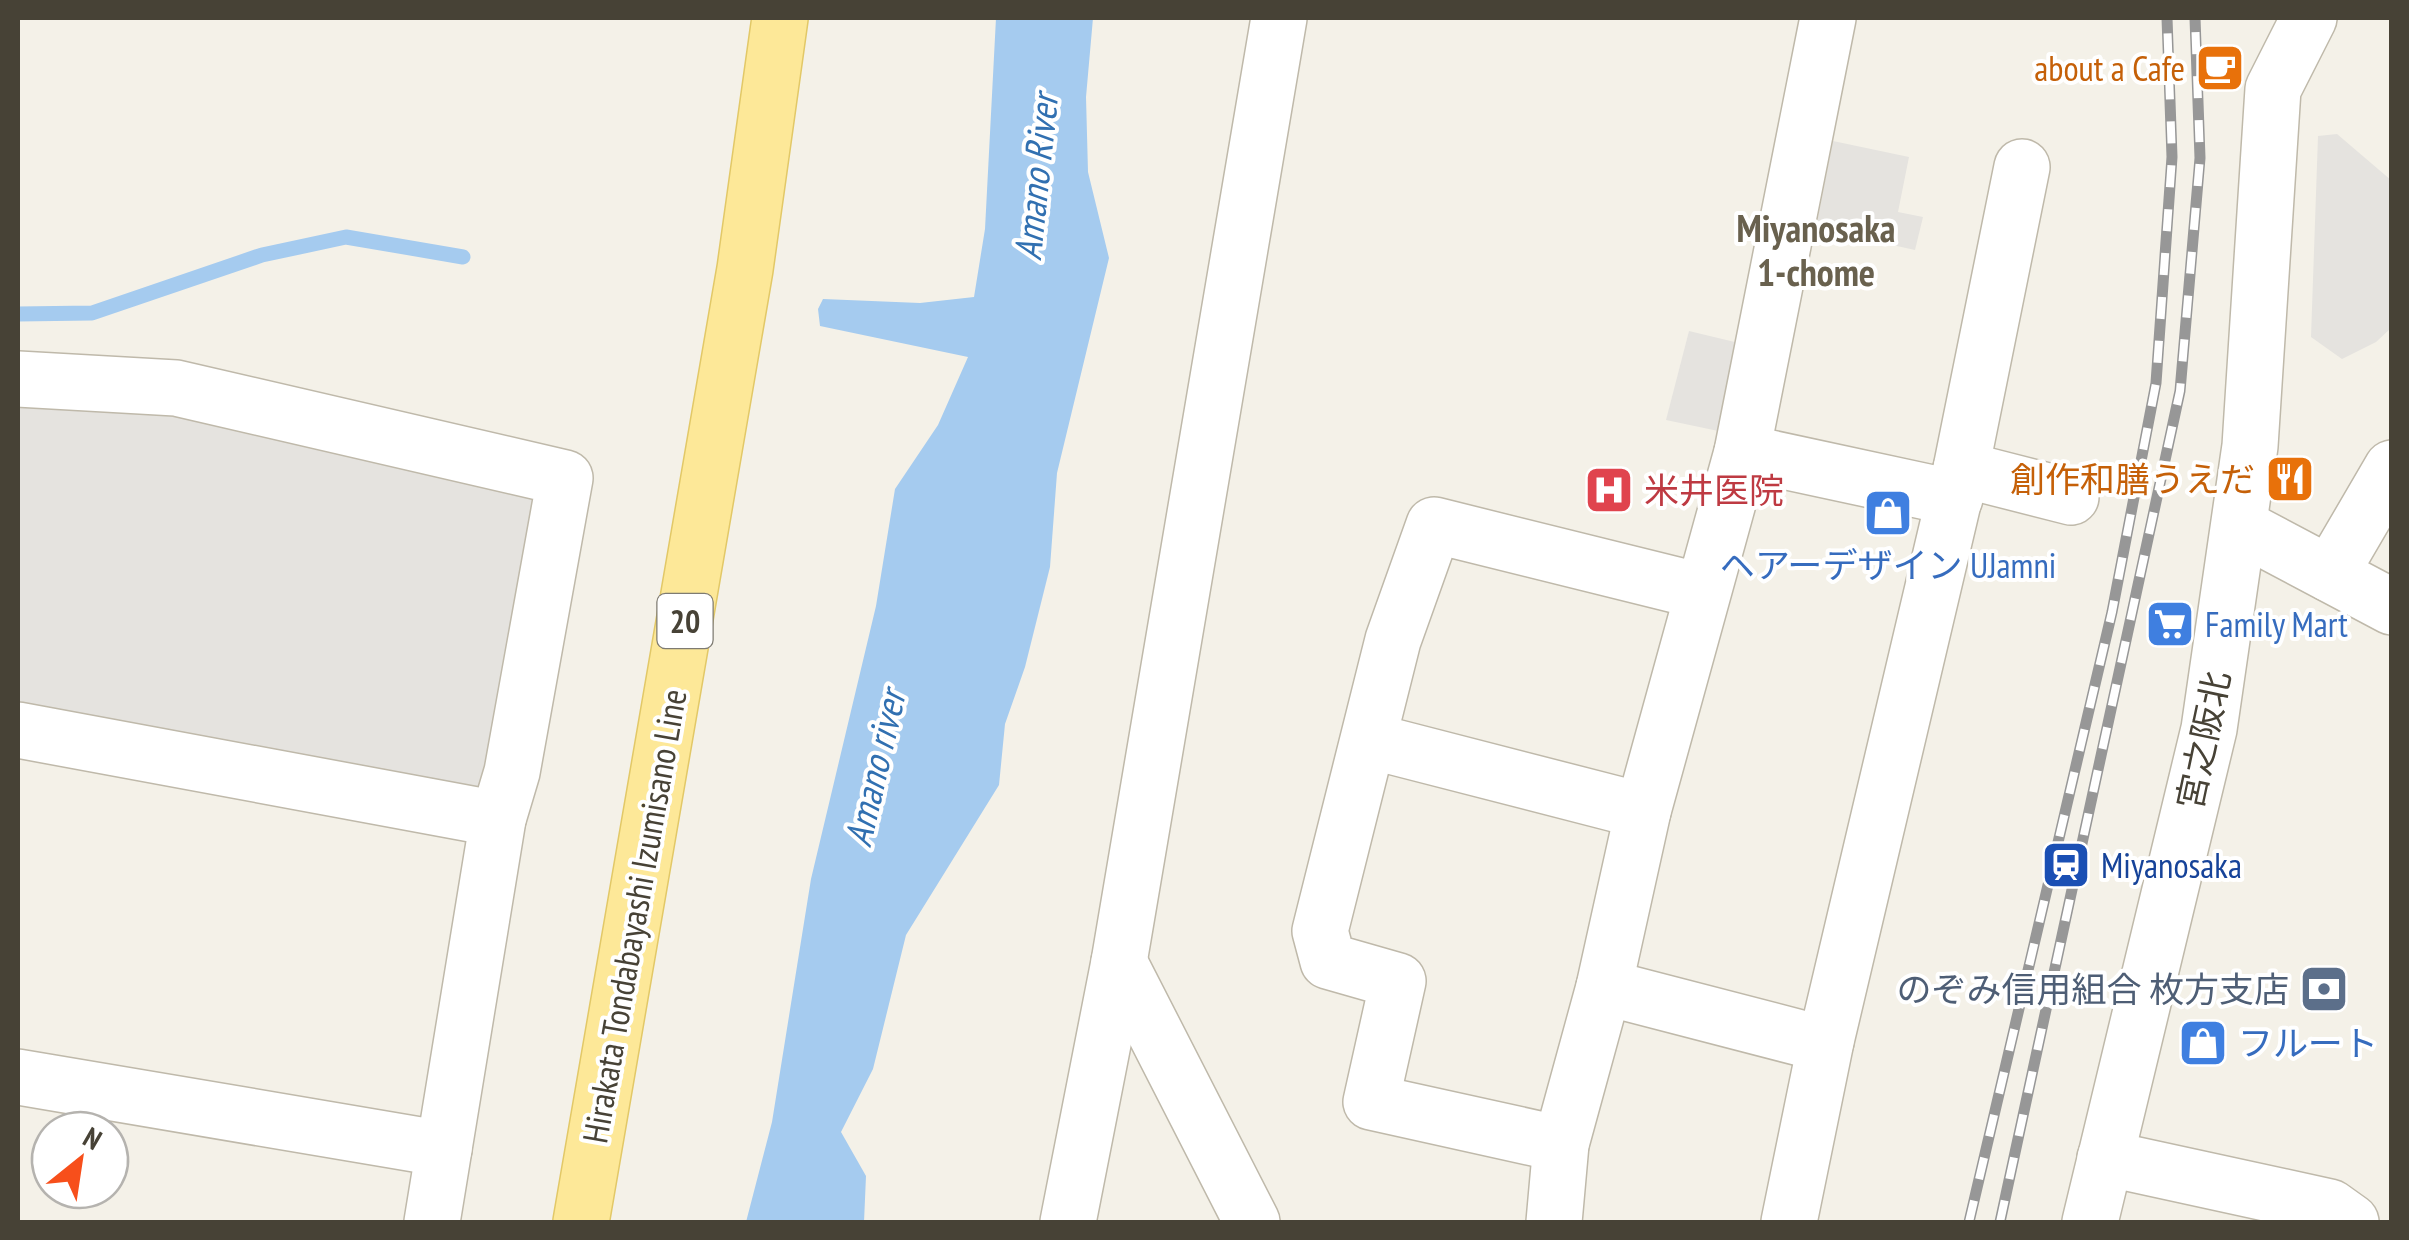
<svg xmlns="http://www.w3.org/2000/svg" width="2409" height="1240" viewBox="0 0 2409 1240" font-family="'PT Sans Narrow','Noto Sans JP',sans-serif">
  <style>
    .parking { fill: #e5e3df }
    .water { fill: #a5cbef }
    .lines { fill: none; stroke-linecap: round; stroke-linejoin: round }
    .stream { stroke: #a5cbef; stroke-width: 15 }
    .minor-casing { stroke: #bfb9aa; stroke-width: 58 }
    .major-casing { stroke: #e2c867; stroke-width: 58 }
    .minor { stroke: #fff; stroke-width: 55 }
    .major { stroke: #fde898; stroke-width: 55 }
    .rail-casing { stroke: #979797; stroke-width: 11 }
    .rail { stroke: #fff; stroke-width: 8; stroke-dasharray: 22; stroke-linecap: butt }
    .labels { text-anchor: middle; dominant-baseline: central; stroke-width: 8; stroke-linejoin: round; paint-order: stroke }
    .shield { fill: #fff; stroke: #7e7b72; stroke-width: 2.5 }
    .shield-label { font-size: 32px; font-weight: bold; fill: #474236 }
    .food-label { font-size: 35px; fill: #c56008; stroke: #fff; text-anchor: end }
    .health-label { font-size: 35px; fill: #be3a42; stroke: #fff; text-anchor: start }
    .shop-label { font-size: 35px; fill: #366cbe; stroke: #fff; text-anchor: start }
    .street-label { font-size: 35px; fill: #474236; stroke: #fff }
    .transit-label { font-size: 35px; fill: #164399; stroke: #fff; text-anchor: start }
    .service-label { font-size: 35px; fill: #4e5e75; stroke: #fff; text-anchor: end }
    .water-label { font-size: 38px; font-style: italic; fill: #3170b1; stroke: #fff }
    .neighbourhood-label { font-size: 38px; font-weight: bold; fill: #69614e; stroke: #fff }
  </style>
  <rect width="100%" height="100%" fill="#f4f1e8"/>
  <g class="parking">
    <path d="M2337,134L2392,181L2391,328L2376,342L2342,359L2311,337L2318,136Z"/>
    <path d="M1833,141L1909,157L1898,212L1923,217L1915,250L1816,228Z"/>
    <path d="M1689,331L1743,344L1723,432L1666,420Z"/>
    <path d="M18,404L171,412L540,497L484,795L18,706Z"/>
  </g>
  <path class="water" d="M996,18H1093L1086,97L1088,172L1109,258L1057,473L1050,567L1025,667L1005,724L999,785L906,935L873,1069L841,1132L866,1176L864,1222H746L772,1122L811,879L876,606L895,489L938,425L968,357L820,326L818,309L823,299L920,303L974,297L985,229Z"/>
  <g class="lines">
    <path class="stream" d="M18,314L92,313L262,255L346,237L463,257"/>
    <g class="minor-casing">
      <g id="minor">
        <path d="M18,379L176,388L565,478L512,772L498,819L432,1222"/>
        <path d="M1742,452L1955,498"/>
        <path d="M1961,469L2071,497"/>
        <path d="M2241,527L2392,607"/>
        <path d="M2330,574L2392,468"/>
        <path d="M18,730L498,819"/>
        <path d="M1371,741L1643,811"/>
        <path d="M1119,962L1252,1222"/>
        <path d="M1604,987L1812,1041H1826"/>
        <path d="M18,1077L444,1149"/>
        <path d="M1561,1144L1371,1102L1398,981L1328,961L1320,931L1393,640L1434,525L1700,591"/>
        <path d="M2105,1158L2330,1207L2351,1222"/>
        <path d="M1068,1222L1119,962L1279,18"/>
        <path d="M1554,1222L1561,1144L1604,987L1643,811L1742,452L1828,18"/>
        <path d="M1789,1222L1826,1041L1961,469L2022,167"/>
        <path d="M2090,1222L2209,729L2250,446L2273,89L2309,18"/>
      </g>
    </g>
    <g class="major-casing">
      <path id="major" d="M581,1222L745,269L780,18"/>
    </g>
    <use href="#minor" class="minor"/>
    <use href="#major" class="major"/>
    <g class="rail-casing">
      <g id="rail">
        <path d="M1969,1222L2112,612L2156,383L2172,157L2167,18"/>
        <path d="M2000,1222L2180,391L2200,158L2195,18"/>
      </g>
    </g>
    <use href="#rail" class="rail"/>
  </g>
  <defs>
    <g id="cafe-square" transform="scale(2.5)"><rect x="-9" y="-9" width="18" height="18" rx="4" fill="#e8710a" stroke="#fff"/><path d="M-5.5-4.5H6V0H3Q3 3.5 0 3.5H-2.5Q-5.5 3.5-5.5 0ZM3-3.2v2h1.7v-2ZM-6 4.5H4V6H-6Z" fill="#fff"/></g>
    <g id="restaurant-square" transform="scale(2.5)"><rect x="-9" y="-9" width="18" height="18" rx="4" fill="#e8710a" stroke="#fff"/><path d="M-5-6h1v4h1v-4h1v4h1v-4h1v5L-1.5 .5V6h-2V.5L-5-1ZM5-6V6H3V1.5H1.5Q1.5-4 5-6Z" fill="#fff"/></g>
    <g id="hospital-square" transform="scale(2.5)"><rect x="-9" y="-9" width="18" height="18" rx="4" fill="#e0444e" stroke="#fff"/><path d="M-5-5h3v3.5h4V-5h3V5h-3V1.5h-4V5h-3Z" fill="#fff"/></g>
    <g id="shop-square" transform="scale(2.5)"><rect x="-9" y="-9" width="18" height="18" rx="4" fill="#3f7fe0" stroke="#fff"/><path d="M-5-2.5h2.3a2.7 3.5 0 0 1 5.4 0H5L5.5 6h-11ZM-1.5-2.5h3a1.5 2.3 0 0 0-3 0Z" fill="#fff"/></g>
    <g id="supermarket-square" transform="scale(2.5)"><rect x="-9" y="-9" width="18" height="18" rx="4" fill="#3f7fe0" stroke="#fff"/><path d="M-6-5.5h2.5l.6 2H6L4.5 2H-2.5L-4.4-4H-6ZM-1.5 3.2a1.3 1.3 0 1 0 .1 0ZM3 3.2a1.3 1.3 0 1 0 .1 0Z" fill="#fff"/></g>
    <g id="station-square" transform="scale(2.5)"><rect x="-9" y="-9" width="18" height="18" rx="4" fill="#1a4fb4" stroke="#fff"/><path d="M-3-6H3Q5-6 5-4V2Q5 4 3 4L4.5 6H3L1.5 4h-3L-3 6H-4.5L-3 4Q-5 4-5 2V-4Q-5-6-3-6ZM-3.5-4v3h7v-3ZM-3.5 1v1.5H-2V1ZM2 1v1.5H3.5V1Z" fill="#fff"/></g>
    <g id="bank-square" transform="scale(2.5)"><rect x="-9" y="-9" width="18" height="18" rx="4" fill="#5c6f8a" stroke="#fff"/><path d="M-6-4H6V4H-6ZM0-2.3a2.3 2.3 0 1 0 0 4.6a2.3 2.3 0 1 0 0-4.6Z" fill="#fff"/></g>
  </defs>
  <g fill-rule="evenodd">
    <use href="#cafe-square" x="2220" y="68"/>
    <use href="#restaurant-square" x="2290" y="479"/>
    <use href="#hospital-square" x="1609" y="490"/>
    <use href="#shop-square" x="1888" y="513"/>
    <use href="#supermarket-square" x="2170" y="624"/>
    <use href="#station-square" x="2066" y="865"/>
    <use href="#bank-square" x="2324" y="989"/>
    <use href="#shop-square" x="2203" y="1043"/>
  </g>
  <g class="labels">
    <rect class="shield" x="657.5" y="594" width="55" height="54" rx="8"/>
    <g class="shield-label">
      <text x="685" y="621">20</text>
    </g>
    <g class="food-label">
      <text x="2185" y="68">about a Cafe</text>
      <text x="2255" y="479">創作和膳うえだ</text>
    </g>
    <g class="health-label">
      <text x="1644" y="490">米井医院</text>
    </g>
    <g class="shop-label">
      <text x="1888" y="565" text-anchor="middle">ヘアーデザイン UJamni</text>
      <text x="2205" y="624">Family Mart</text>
      <text x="2238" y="1043">フルート</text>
    </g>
    <g class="street-label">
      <text transform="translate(2203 740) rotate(-78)">宮之阪北</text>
      <text transform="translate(634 916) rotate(-80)">Hirakata Tondabayashi Izumisano Line</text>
    </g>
    <g class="transit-label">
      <text x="2101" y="865">Miyanosaka</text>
    </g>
    <g class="service-label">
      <text x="2289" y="989">のぞみ信用組合 枚方支店</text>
    </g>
    <g class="water-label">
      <text transform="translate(1035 177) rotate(-84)">Amano River</text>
      <text transform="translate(874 768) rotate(-77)">Amano river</text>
    </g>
    <g class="neighbourhood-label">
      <text x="1816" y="227">Miyanosaka<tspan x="1816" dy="44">1-chome</tspan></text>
    </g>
  </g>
  <rect width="2409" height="1240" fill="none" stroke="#474236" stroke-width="40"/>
  <g transform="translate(80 1160) rotate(30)"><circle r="48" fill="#ffffff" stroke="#b5b3af" stroke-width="2.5"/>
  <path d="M0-8L18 38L0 25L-18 38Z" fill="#f74f1b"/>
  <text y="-15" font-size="28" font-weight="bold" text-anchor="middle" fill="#474236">N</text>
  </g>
</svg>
